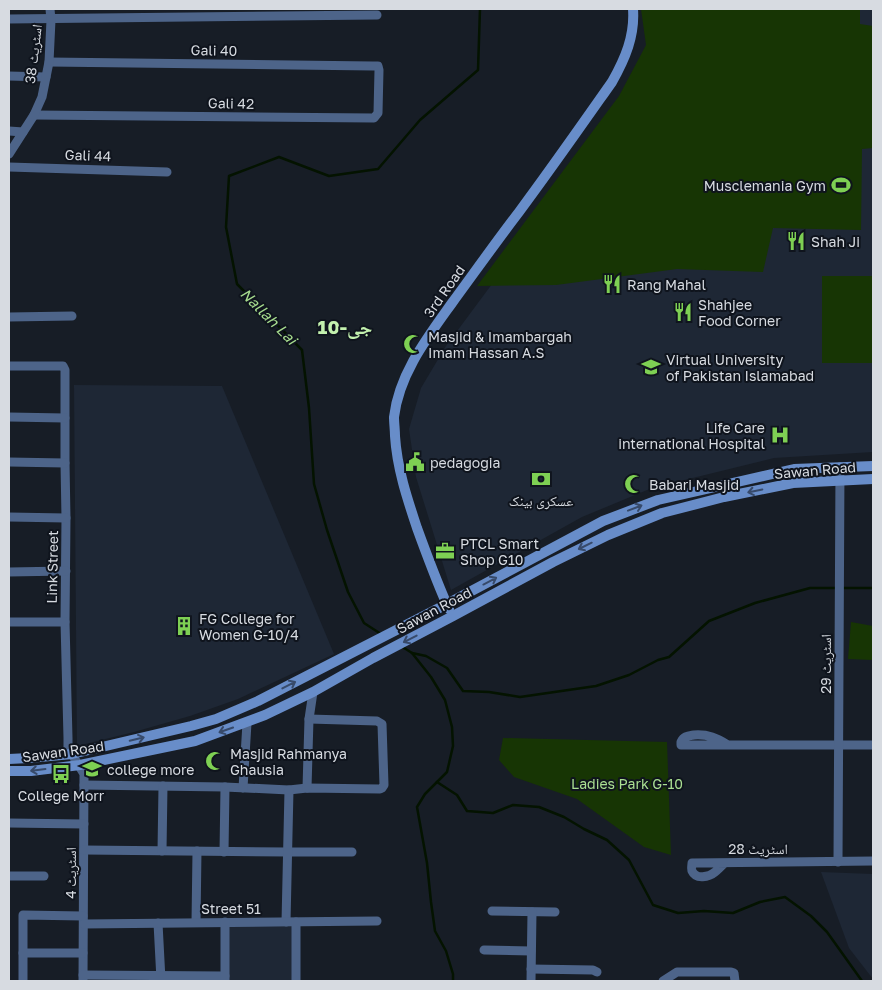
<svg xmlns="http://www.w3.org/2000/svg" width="882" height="990" viewBox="0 0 882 990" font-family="'Golos Text','Noto Naskh Arabic',sans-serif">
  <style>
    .built { fill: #1e2735 }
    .green { fill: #173504 }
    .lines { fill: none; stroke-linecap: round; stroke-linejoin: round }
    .stream { stroke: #041300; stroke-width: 2.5 }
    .street { stroke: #4d6489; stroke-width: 9 }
    .secondary { stroke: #688dc9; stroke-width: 10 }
    .oneway { stroke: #374a6a }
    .labels { text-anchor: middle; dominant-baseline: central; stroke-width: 4; stroke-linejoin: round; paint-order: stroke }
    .street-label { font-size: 14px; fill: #d7dbe1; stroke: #0f141d }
    .poi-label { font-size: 14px; fill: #d7dbe1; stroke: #0f141d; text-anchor: start }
    .park-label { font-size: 14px; fill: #aadf92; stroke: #0f141d }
    .water-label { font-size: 15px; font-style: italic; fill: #a5da8d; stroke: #0f141d }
    .district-label { font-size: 19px; font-weight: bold; fill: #c3f1ae; stroke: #0f141d }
  </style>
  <rect width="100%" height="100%" fill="#171d26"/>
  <g class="built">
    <path d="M656,9H873V452L774,458L652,488L582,517L451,590L416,477L409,429L421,388L446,346L564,187L651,57Z"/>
    <path d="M74,385L222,386L334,654L238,699L190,716L134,732L77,746Z"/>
    <path d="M821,872L873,874V979L849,948Z"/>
    <path d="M228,926H263L294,927L293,981H228Z"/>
  </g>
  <g class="green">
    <path d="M641,9H860V24L873,26V148L862,149L861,230L773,228L763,272L677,269L556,285L477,286L619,96L646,45Z"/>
    <rect x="822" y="276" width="51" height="87"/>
    <path d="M851,622L873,626V660L848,659Z"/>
    <path d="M503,738L667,742L671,855L644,847L577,799L514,777L499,760Z"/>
  </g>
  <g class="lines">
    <g class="stream">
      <path d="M842,588H873"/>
      <path d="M381,634L364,623L348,592L327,530L314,484L309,408L302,350L237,284L226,227L229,176L279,157L329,176L378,169L420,120L478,70L480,9"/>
      <path d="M401,646L412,653L431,677L445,700L452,727L453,746L447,772L425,794L417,807L427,863L431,902L435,931L446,951L453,974V981"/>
      <path d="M412,653L426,656L447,668L463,691L489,692L520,697L596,686L629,675L658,660L669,657L709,621L755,603L810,588H837"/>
      <path d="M437,782L457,795L467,811L493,813L513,805L539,807L564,817L584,829L607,840L629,860L653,905L678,913L704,911L733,913L760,902L785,897L811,916L827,932L862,981"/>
    </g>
    <g class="street">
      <path d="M9,19L377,15"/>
      <path d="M9,76L46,77"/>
      <path d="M34,115L374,118L378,113L379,70L378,66H373L49,62"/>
      <path d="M9,131L23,132"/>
      <path d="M9,154L34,115L42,97L49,62L51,20L50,9"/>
      <path d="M9,167L167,172"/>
      <path d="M9,317L72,316"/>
      <path d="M9,366H63L65,370V463L66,518L65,622L68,738V748L84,774L83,981"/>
      <path d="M9,417L65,418"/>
      <path d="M9,462L65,463"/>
      <path d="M9,517L66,518"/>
      <path d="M9,572L66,571"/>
      <path d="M9,622H65"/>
      <path d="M728,745C717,738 708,734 694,735C688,736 684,736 681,742V745H873"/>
      <path d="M84,785L225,787L289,790L307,788L380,789L382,788L384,785L382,724L377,721L309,719"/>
      <path d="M243,788L247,723"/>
      <path d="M307,788L309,719L313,692"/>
      <path d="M9,823L84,824"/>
      <path d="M84,850L288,852H352"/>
      <path d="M162,851L163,786"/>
      <path d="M224,852L225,787"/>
      <path d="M838,862L840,467"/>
      <path d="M725,863C721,866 718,870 715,872C709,877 696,880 692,871C691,870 692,865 692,863L873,861"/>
      <path d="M9,876H44"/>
      <path d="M492,911L555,912"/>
      <path d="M196,922L197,851"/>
      <path d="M286,922L289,790"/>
      <path d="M158,923L161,980"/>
      <path d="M84,924L377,921"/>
      <path d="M484,950L531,951"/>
      <path d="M23,953H83"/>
      <path d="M531,969L593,970L597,972"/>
      <path d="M83,975L225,976"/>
      <path d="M23,981V915L83,916"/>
      <path d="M225,981V922"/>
      <path d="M296,981V922"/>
      <path d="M531,981L532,912"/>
      <path d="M663,981L677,972H731L734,973L735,981"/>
    </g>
    <g class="secondary">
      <path d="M449,609C437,583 427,555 417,528C407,498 397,468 395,436C395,430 394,423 394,417C399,374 427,338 452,303C474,273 496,242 519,212C551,169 581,126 612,82C625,59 635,36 633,9"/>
      <path d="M9,759L29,758L72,754L191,726L216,719L258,701L447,604L603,521L658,500L794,469L873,466"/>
      <path d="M9,771H31L80,765L195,741L265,715L313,692L373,658L453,616L553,562L608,535L662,513L724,497L793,483L873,479"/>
    </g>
  </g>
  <defs><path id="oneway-shaft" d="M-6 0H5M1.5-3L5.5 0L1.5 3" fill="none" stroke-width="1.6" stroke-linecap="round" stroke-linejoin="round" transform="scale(1.25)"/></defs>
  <g class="oneway">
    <use href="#oneway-shaft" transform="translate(755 491) rotate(168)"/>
    <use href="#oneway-shaft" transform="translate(635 508) rotate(-21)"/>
    <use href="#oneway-shaft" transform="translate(585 546) rotate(154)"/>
    <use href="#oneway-shaft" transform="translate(490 581) rotate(-28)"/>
    <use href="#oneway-shaft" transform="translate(410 639) rotate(153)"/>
    <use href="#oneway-shaft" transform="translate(289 685) rotate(-27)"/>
    <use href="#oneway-shaft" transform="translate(226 730) rotate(161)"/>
    <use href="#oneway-shaft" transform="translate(137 739) rotate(-13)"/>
    <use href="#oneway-shaft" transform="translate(38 770) rotate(173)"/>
  </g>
  <defs>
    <g id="stadium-bare" transform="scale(1.5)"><path d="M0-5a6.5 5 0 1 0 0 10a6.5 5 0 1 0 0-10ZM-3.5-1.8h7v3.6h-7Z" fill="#7ed053" stroke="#0f141d" stroke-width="2.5" paint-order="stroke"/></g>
    <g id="restaurant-bare" transform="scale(1.5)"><path d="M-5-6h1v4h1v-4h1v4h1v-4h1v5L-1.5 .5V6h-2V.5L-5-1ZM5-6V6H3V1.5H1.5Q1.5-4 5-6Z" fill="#7ed053" stroke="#0f141d" stroke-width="2.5" paint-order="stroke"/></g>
    <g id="mosque-bare" transform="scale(1.5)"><path d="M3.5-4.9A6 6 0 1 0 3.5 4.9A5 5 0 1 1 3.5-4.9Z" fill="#7ed053" stroke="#0f141d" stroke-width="2.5" paint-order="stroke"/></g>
    <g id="university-bare" transform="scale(1.5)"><path d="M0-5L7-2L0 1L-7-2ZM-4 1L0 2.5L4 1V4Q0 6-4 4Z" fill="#7ed053" stroke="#0f141d" stroke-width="2.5" paint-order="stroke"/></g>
    <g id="hospital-bare" transform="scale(1.5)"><path d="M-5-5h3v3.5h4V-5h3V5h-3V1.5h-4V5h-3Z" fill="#7ed053" stroke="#0f141d" stroke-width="2.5" paint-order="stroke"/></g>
    <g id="civic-bare" transform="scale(1.5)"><path d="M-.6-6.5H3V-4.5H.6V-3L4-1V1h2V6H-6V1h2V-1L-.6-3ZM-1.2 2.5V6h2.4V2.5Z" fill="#7ed053" stroke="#0f141d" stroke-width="2.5" paint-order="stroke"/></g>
    <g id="bank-bare" transform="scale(1.5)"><path d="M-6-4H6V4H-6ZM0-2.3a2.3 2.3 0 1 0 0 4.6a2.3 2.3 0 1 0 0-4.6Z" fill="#7ed053" stroke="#0f141d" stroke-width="2.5" paint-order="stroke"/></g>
    <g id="office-bare" transform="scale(1.5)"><path d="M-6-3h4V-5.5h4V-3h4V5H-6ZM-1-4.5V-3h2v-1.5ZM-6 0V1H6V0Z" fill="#7ed053" stroke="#0f141d" stroke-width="2.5" paint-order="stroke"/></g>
    <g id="building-bare" transform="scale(1.5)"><path d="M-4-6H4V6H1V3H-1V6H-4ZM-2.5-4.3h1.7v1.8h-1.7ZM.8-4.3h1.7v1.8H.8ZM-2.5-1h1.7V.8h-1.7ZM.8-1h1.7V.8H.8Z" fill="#7ed053" stroke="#0f141d" stroke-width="2.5" paint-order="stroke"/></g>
    <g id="school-bare" transform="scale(1.5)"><path d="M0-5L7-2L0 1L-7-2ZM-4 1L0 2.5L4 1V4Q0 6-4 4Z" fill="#7ed053" stroke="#0f141d" stroke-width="2.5" paint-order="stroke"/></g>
    <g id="bus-bare" transform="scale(1.5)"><path d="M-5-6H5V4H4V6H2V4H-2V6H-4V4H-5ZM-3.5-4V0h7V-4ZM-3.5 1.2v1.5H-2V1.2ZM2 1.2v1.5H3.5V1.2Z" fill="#7ed053" stroke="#0f141d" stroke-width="2.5" paint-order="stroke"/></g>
  </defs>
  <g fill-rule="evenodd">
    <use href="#stadium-bare" x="841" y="185"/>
    <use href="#restaurant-bare" x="796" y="241"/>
    <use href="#restaurant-bare" x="612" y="284"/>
    <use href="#restaurant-bare" x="683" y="312"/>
    <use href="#mosque-bare" x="413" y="344"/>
    <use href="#university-bare" x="651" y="367"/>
    <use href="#hospital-bare" x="780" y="435"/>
    <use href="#civic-bare" x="415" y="462"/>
    <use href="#bank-bare" x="541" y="479"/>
    <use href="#mosque-bare" x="634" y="484"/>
    <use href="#office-bare" x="445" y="551"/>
    <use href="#building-bare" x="184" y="626"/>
    <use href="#mosque-bare" x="215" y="761"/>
    <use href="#school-bare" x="92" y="769"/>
    <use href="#bus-bare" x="61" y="774"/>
  </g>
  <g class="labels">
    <g class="street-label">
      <text transform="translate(214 50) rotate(1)">Gali 40</text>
      <text transform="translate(33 54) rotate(-83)">اسٹریٹ 38</text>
      <text transform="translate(231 103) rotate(1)">Gali 42</text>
      <text transform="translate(88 155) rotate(2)">Gali 44</text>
      <text transform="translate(444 291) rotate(-55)">3rd Road</text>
      <text transform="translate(815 470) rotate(-5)">Sawan Road</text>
      <text transform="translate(52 567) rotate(-89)">Link Street</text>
      <text transform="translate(434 610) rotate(-28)">Sawan Road</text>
      <text transform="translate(825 664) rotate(-90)">اسٹریٹ 29</text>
      <text transform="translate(63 751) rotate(-8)">Sawan Road</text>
      <text x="758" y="848">اسٹریٹ 28</text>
      <text transform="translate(70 873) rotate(-90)">اسٹریٹ 4</text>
      <text x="231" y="908">Street 51</text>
    </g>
    <g class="poi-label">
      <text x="826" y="185" text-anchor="end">Musclemania Gym</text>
      <text x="811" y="241">Shah Ji</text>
      <text x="627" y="284">Rang Mahal</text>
      <text x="698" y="304">Shahjee<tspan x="698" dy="16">Food Corner</tspan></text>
      <text x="428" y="336">Masjid &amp; Imambargah<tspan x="428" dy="16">Imam Hassan A.S</tspan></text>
      <text x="666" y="359">Virtual University<tspan x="666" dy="16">of Pakistan Islamabad</tspan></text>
      <text x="765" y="427" text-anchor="end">Life Care<tspan x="765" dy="16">international Hospital</tspan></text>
      <text x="430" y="462">pedagogia</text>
      <text x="649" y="484">Babari Masjid</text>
      <text x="541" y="500" text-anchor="middle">عسکری بینک</text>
      <text x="460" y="543">PTCL Smart<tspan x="460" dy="16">Shop G10</tspan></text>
      <text x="199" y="618">FG College for<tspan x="199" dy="16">Women G-10/4</tspan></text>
      <text x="230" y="753">Masjid Rahmanya<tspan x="230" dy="16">Ghausia</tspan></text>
      <text x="107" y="769">college more</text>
      <text x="61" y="795" text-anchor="middle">College Morr</text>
    </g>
    <g class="park-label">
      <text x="627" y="783">Ladies Park G-10</text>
    </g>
    <g class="water-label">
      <text transform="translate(269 316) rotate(45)">Nallah Lai</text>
    </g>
    <g class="district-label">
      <text x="345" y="326">جی-10</text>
    </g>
  </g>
  <rect width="882" height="990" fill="none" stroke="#d7dbe1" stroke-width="20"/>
</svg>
